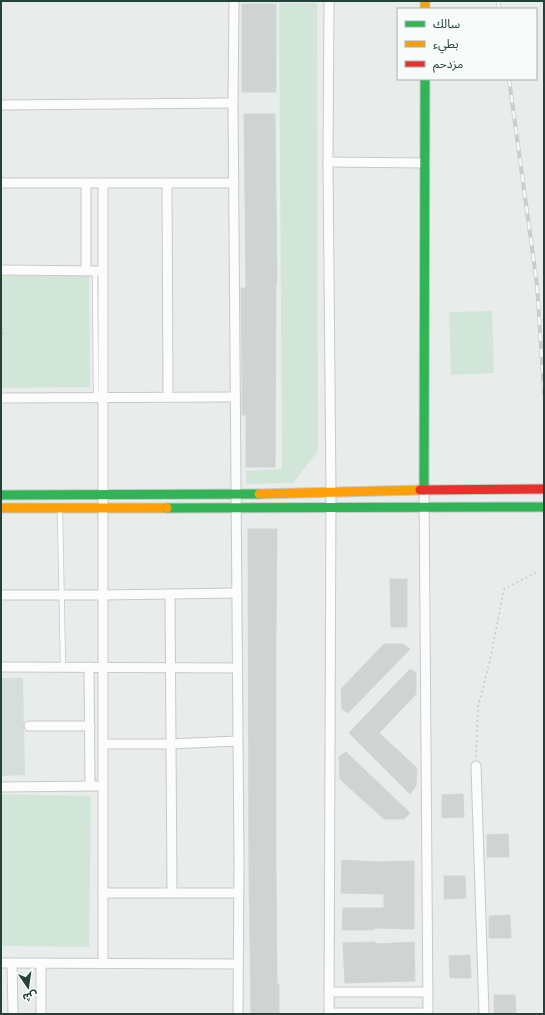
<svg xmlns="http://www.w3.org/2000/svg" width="545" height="1015" viewBox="0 0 545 1015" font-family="'Sofia Sans Condensed','Noto Sans Arabic',sans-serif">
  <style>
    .built { fill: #d6dedb }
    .green { fill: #d1e6d8 }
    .building { fill: #cfd4d2; stroke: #d1d6d4 }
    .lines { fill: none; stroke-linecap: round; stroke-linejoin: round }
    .lane-casing { stroke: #c5cac8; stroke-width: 6 }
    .street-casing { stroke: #c5cac8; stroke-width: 11 }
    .fast-casing { stroke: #c3cbc8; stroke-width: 11 }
    .slow-casing { stroke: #c3cbc8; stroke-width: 11 }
    .jam-casing { stroke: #c3cbc8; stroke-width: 11 }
    .path { stroke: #c3ccca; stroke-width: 1.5; stroke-dasharray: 2 3; stroke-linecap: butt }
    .lane { stroke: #fcfcfc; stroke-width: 4.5 }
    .street { stroke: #fcfcfc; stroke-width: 9 }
    .fast { stroke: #30b455; stroke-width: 9 }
    .slow { stroke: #ff9f0a; stroke-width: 9 }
    .jam { stroke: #e5322d; stroke-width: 9 }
    .rail-casing { stroke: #c9cdcc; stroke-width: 4 }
    .rail { stroke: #f7fbf9; stroke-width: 2.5; stroke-dasharray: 8; stroke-linecap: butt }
  </style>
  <rect width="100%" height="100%" fill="#e8edeb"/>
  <path class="built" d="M1,678H23L25,775L1,776Z"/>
  <g class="green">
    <path d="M279,3H317L318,451L293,483L246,484V471L282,469Z"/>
    <path d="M1,276H89L90,387L1,388Z"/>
    <path d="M492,311L494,373L451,375L449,312Z"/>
    <path d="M1,794L91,796L89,947L1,946Z"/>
  </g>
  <g class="building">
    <rect x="242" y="4" width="34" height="88"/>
    <path d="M244,114H275L277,282H276L275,467H246V415H242V371L241,288H246Z"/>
    <path d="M248,529H277L276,628V875L277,984H279V1014H251L249,872Z"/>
    <path d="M390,579H407V627H391Z"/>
    <path d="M384,644H403L410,649L348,713L342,709L341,689Z"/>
    <path d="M410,669L416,673V694L379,733L417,768L416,786L410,794L349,733Z"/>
    <path d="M346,752L410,813L404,819H384L340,779L339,757Z"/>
    <path d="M463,794L464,817L442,818V795Z"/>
    <path d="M508,834L509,857H487V835Z"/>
    <path d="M342,860L376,862L414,861V929L374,928V930H342L343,908H384V894L341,893Z"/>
    <path d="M444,876H465L466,898L444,899Z"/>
    <path d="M510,915L511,938H489V916Z"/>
    <path d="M375,942V944L414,942L415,981L345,983L343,943Z"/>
    <path d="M470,955L471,978H450L449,956Z"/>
    <path d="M494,995H515L516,1014H494Z"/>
  </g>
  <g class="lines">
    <g class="lane-casing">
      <g id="lane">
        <path d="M95,271L96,397"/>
        <path d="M60,512L63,667"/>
      </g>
    </g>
    <g class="street-casing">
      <g id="street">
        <path d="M234,1L233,103L239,861L238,1014"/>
        <path d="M329,1L328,162L331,492L329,1014"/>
        <path d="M1,105L233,103"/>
        <path d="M328,162L425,163"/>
        <path d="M1,183H234"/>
        <path d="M86,183V271"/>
        <path d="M103,183V963"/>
        <path d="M167,183L168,397"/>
        <path d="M1,270L103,271"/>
        <path d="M1,398L235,397"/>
        <path d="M170,594L172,892"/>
        <path d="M1,595H103L237,593"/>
        <path d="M1,667L237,668"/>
        <path d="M89,667L90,786"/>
        <path d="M29,726H90"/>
        <path d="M103,744H171L237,741"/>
        <path d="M476,766L484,1014"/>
        <path d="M1,787L96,786"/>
        <path d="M103,893H238"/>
        <path d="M1,963L237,964"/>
        <path d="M12,963L13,1014"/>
        <path d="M41,963V1014"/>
        <path d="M329,992H428"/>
        <path d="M329,1013H425L428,1010L424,490"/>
      </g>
    </g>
    <g class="fast-casing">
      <g id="fast">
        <path d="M424,490L425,79"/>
        <path d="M1,495L259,494"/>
        <path d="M167,508L544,507"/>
      </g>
    </g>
    <g class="slow-casing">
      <g id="slow">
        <path d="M425,1V9"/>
        <path d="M259,494L420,490"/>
        <path d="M1,508H167"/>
      </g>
    </g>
    <g class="jam-casing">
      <path id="jam" d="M420,490L544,489"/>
    </g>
    <g class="path">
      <path d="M1,323L3,332L1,341"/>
      <path d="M476,757L478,707L490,660L504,589L537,572"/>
    </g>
    <use href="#lane" class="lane"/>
    <use href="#street" class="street"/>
    <use href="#fast" class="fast"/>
    <use href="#slow" class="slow"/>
    <use href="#jam" class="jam"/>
    <g class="rail-casing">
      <g id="rail">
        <path d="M498,1L499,9"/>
        <path d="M509,79L537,285L544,393"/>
      </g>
    </g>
    <use href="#rail" class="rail"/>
  </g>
  <rect width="545" height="1015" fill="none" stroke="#24423a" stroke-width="4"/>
  <rect x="397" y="8" width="140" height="72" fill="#f7fbf9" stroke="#a3b1ad"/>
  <rect x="405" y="21" width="20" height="6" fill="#30b455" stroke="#a3b1ad"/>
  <text x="433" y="28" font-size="12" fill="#24423a">سالك</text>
  <rect x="405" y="41" width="20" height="6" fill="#ff9f0a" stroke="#a3b1ad"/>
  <text x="433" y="48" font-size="12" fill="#24423a">بطيء</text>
  <rect x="405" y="61" width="20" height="6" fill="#e5322d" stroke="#a3b1ad"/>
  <text x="433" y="68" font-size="12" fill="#24423a">مزدحم</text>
  <g transform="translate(28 987) rotate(167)" stroke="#f7fbf9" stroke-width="3" paint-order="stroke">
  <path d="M0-3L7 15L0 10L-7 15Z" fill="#24423a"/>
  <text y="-6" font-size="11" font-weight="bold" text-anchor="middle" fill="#24423a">ش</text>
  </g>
</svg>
